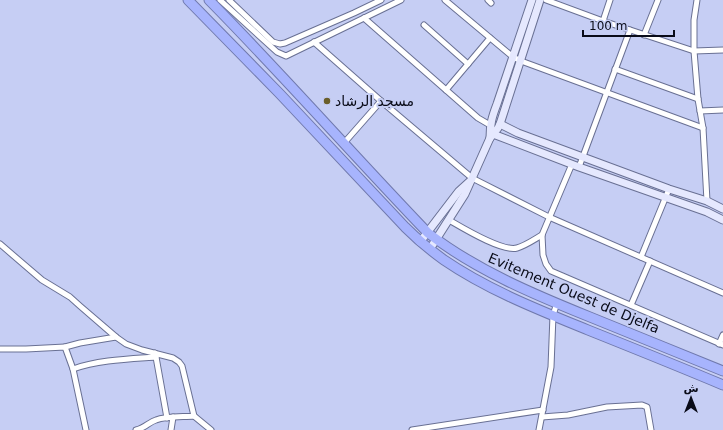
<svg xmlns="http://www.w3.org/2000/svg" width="723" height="430" viewBox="0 0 723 430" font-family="'DejaVu Sans',Cairo,sans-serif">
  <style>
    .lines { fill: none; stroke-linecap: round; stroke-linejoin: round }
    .street-casing { stroke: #697093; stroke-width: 7 }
    .secondary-casing { stroke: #697093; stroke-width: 9 }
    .highway-casing { stroke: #7079ad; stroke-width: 11 }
    .street { stroke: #fff; stroke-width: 5 }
    .secondary { stroke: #e5e8fe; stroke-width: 7 }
    .highway { stroke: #a7b4fd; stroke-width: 9 }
    .poi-dot { fill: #6a5e2b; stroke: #c6cef4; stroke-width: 1.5 }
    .labels { text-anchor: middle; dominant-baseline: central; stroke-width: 4; stroke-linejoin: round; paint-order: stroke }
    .poi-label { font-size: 14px; fill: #090b18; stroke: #c6cef4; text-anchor: start }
    .street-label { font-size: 14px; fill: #090b18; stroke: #c6cef4 }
  </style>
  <rect width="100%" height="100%" fill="#c6cef4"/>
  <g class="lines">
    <g class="street-casing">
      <g id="street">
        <path d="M220,0L277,52L286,56L401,0"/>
        <path d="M229,0L273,42L280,44L285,43L354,13L381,0"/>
        <path d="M445,0L513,57L521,61L703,128"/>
        <path d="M488,0L491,3"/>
        <path d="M546,0L603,21L694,51L723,50"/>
        <path d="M697,0L694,20V51L698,99L703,128L707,201"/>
        <path d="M364,18L478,118L490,125"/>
        <path d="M603,21L610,0"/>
        <path d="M424,25L468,64"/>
        <path d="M644,35L658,0"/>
        <path d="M314,42L381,101L472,178L549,217L723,293"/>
        <path d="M615,69L698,99"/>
        <path d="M446,90L490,38"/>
        <path d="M700,111L723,110"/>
        <path d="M344,143L381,101"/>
        <path d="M572,164L542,235L543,255L546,264L551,271L723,345"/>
        <path d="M579,167L630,30"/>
        <path d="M449,220C463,228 502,252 517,248C525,246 535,239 542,235"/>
        <path d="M0,244L42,280L70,297L80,306L116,337L126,344L142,350L173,358L179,362L182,366L194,416C183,417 166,416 156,420C149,422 145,428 136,430"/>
        <path d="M641,257L669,189"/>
        <path d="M631,305L650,261"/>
        <path d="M719,344L723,335"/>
        <path d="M65,347L80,343L116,337"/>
        <path d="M0,349H26L65,347L73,369C98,360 129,359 156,357L155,353"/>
        <path d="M156,357L167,418"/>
        <path d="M73,369L86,430"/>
        <path d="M194,416L211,430"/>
        <path d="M542,417L568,415L607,407L642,405L647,407L651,430"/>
        <path d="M171,430L173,417"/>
        <path d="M412,430L543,410"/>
        <path d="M539,430L551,367L553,315L557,303"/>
      </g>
    </g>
    <g class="secondary-casing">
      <g id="secondary">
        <path d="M500,124L518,133L669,189L707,201L723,209"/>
        <path d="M493,134L579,167L707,212L723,220"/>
        <path d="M490,138C490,124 492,117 497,104L532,0"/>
        <path d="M420,242L459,191L470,181"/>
        <path d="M430,249L465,194L490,138L498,128L500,124L540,0"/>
      </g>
    </g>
    <g class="highway-casing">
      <g id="highway">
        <path d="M188,0L280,94L405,227C417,239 430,250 444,260C488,290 539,310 588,330C633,348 678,366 723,385"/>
        <path d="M209,0C284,76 354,156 428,233C476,270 533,294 590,317C634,335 679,353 723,371"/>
      </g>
    </g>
    <use href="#street" class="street"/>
    <use href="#secondary" class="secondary"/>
    <use href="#highway" class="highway"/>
  </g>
  <circle class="poi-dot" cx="327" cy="101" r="4"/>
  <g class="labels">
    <g class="poi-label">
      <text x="335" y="101">مسجد الرشاد</text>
    </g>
    <g class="street-label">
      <text transform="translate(574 293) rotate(23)">Evitement Ouest de Djelfa</text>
    </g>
  </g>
  <g transform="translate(691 398)" stroke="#c6cef4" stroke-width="3" paint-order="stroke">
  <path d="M0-3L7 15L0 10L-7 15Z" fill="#090b18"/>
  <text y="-6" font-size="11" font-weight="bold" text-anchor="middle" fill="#090b18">ش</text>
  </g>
  <path d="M583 30v6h91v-6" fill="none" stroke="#090b18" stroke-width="2"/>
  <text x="589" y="30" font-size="12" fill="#090b18" stroke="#c6cef4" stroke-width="3" paint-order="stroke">100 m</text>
</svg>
